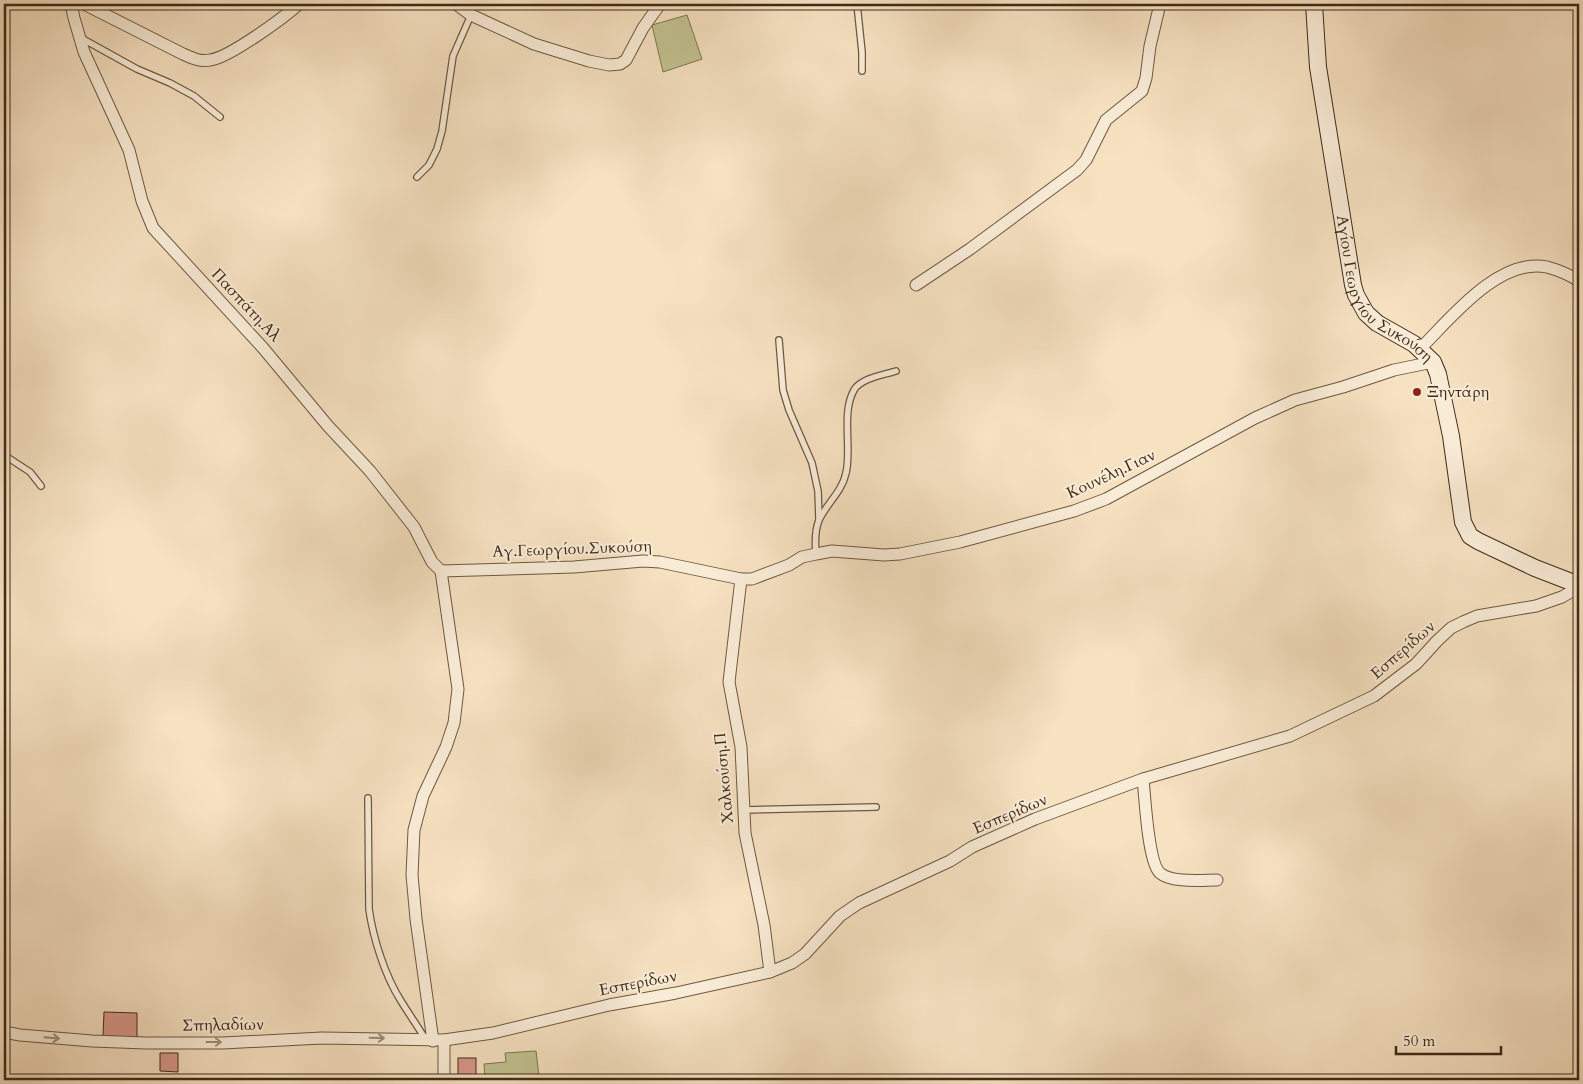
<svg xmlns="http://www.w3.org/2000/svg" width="1583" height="1084" viewBox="0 0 1583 1084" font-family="Cardo,serif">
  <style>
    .green { fill: #c1c290; stroke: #807654 }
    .building { fill: #d8988b; stroke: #3f2b19 }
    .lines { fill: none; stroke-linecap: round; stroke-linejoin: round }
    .lane-casing { stroke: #6d5843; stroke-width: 8 }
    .street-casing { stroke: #6d5843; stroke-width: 13 }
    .secondary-casing { stroke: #3f2b19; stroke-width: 18 }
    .lane { stroke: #f9ecd7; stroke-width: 5.5 }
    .street { stroke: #f9ecd7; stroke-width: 11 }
    .secondary { stroke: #f9ecd7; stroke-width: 16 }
    .oneway { stroke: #9c8c78 }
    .poi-dot { fill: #8f2418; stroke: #f9ecd7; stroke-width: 2 }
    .labels { text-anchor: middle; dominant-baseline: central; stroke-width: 4; stroke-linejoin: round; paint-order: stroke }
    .street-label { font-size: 16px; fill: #3f2b19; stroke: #f9ecd7 }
    .poi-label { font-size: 16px; font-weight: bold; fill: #3f2b19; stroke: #f9ecd7; text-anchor: start }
  </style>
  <rect width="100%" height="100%" fill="#f6e1c1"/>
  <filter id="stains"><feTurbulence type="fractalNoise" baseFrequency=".004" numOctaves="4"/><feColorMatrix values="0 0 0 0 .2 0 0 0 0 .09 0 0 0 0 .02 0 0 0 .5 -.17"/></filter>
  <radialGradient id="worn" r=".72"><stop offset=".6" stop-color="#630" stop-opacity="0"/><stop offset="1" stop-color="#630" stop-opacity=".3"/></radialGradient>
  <g class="green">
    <path d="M687,15L702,59L663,72L652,25Z"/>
    <path d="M536,1051L539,1077L571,1075V1080H485L484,1064L506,1062L505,1053Z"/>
  </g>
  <g class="building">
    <path d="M1537,4H1569L1568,8Z"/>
    <path d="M104,1012L137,1013V1037L103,1036Z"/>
    <path d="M160,1053H178V1072L160,1071Z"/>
    <rect x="458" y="1058" width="18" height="22"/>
  </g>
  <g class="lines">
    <g class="lane-casing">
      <g id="lane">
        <path d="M857,4L862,52V71"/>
        <path d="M81,38L137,69L170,83L194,96L220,117"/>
        <path d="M417,177L429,165L437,149L442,131L453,56L471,15"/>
        <path d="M779,340L783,390L789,410L812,463L818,491L819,519"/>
        <path d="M4,455L30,472L41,486"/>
        <path d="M816,554C815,543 815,530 819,520C827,503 842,492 846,473C852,448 841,413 854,390C861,378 884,375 896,371"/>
        <path d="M368,798L369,909C373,938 385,976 401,1001C409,1014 418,1027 426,1040"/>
        <path d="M744,810L876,807"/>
      </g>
    </g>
    <g class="street-casing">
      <g id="street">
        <path d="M71,4L74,18L84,52L129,150L142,201L153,228L263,348L328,426L370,471L414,527L432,562L441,571L574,567L643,561L660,562L741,579H752L789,565L802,557L816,554L832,551L884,555L900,554L960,542L1074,511L1106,499L1255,418L1295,400L1343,387L1394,370L1433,362"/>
        <path d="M84,4L183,54C192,58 200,62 210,60C229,58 283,18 299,4"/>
        <path d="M456,4L471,15L534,44L589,61L609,65L620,64L626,60L643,28L660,4"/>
        <path d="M916,285L970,249L1077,170L1086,160L1106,120L1142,91L1146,78L1150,46L1160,4"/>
        <path d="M1420,349C1450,319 1499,257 1547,267C1558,270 1570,275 1579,281"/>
        <path d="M741,579L729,682L741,747L745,833L764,925L770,972"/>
        <path d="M1143,779C1145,797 1148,863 1160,873C1171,883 1202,880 1217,880"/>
        <path d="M4,1032L20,1035L92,1041L146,1043H223L322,1038L444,1040L493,1033L609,1005L676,993L770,972L792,963L805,954L840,916L859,903L950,861L972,847L1035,819L1143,779L1290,736L1374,696L1416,664L1437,641L1451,628L1463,622L1477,616L1536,606L1562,597L1579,587"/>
        <path d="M444,1040V1080"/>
        <path d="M433,1041L416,919L412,875L414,830L423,796L446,747L454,723L458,689L441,571"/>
      </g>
    </g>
    <g class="secondary-casing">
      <g id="secondary">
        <path id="s1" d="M1314,4L1318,67L1353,285L1356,295L1366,313L1377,323L1414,344L1433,362L1438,374L1451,436L1463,522L1470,536L1478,541L1535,568L1579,585"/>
      </g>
    </g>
    <use href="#lane" class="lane"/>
    <use href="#street" class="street"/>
    <use href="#secondary" class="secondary"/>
  </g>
  <defs><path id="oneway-shaft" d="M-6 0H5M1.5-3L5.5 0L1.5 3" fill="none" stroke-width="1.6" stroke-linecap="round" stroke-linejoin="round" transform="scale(1.25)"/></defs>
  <g class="oneway">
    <use href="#oneway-shaft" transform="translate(52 1038) rotate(5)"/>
    <use href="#oneway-shaft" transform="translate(377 1038) rotate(1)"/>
    <use href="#oneway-shaft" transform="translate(214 1042)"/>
  </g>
  <circle class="poi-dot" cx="1417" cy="392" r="5"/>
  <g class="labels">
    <g class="street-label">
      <text stroke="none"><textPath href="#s1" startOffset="304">Αγίου Γεωργίου Συκούση</textPath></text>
      <text transform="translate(246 305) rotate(47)">Πασπάτη.Αλ</text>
      <text transform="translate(1111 474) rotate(-25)">Κουνέλη.Γιαν</text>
      <text transform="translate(572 549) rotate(-2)">Αγ.Γεωργίου.Συκούση</text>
      <text transform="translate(1403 650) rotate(-41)">Εσπερίδων</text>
      <text transform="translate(724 778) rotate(-95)">Χαλκούση.Π</text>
      <text transform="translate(1010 814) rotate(-23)">Εσπερίδων</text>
      <text transform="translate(638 983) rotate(-11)">Εσπερίδων</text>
      <text transform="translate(223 1025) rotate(-1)">Σπηλαδίων</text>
    </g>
    <g class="poi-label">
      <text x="1427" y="392">Ξηντάρη</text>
    </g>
  </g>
  <rect width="1583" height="1084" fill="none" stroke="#f6e1c1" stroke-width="20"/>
  <rect x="5" y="5" width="1573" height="1074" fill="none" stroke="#3f2b19" stroke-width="2.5"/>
  <rect x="10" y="10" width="1563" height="1064" fill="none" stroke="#3f2b19"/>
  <path d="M1396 1046v8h105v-8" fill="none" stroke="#3f2b19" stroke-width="2.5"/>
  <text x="1403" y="1046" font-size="15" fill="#3f2b19" stroke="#f9ecd7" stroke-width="4" paint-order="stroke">50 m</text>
  <rect width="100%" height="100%" filter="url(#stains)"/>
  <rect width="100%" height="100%" fill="url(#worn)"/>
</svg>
